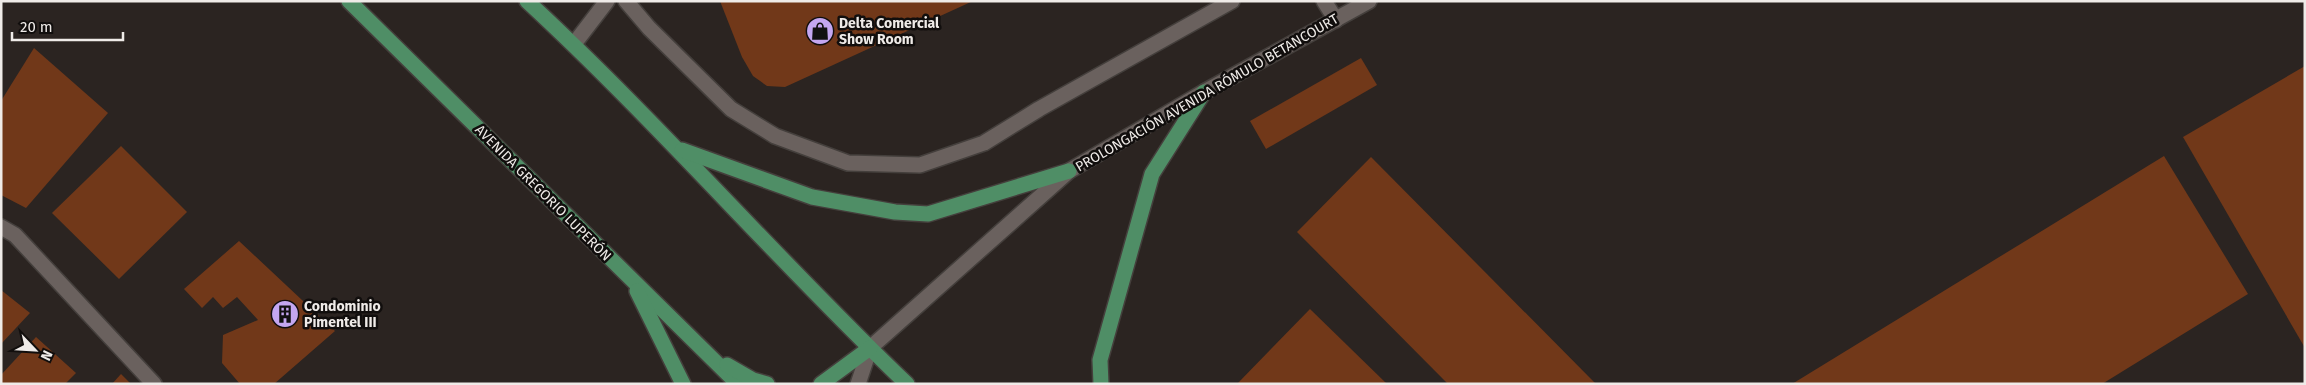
<svg xmlns="http://www.w3.org/2000/svg" width="2306" height="385" viewBox="0 0 2306 385" font-family="'Fira Sans',sans-serif">
  <style>
    .building { fill: #713819 }
    .lines { fill: none; stroke-linecap: round; stroke-linejoin: round }
    .lane-casing { stroke: #443f3c; stroke-width: 18 }
    .street-casing { stroke: #443f3c; stroke-width: 18 }
    .secondary-casing { stroke: #443f3c; stroke-width: 18 }
    .primary-casing { stroke: #443f3c; stroke-width: 18 }
    .lane { stroke: #6a615e; stroke-width: 15 }
    .street { stroke: #6a615e; stroke-width: 15 }
    .secondary { stroke: #6a615e; stroke-width: 15 }
    .primary { stroke: #4f8e66; stroke-width: 15 }
    .labels { text-anchor: middle; dominant-baseline: central; stroke-width: 5; stroke-linejoin: round; paint-order: stroke }
    .poi-label { font-size: 14px; font-weight: bold; fill: #efebe8; stroke: #110e0d; text-anchor: start }
    .street-label { font-size: 14px; fill: #efebe8; stroke: #110e0d }
  </style>
  <rect width="100%" height="100%" fill="#2b2421"/>
  <g class="building">
    <path d="M720,1H973L785,87L767,86L753,76L742,57Z"/>
    <path d="M34,48L108,113L26,208L1,195V101Z"/>
    <path d="M1361,58L1377,85L1266,149L1250,121Z"/>
    <path d="M2305,66V348L2183,137Z"/>
    <path d="M121,146L187,212L119,279L52,213Z"/>
    <path d="M2164,156L2248,294L2102,384H1792Z"/>
    <path d="M1371,157L1596,384H1448L1297,232Z"/>
    <path d="M239,241L335,331L274,384H240L222,363L223,335L258,320L237,297L223,308L213,297L202,308L184,289Z"/>
    <path d="M1,290L30,313L1,344Z"/>
    <path d="M1310,309L1387,384H1237Z"/>
    <path d="M36,337L76,373L65,384H1V375Z"/>
    <path d="M121,374L131,384H112Z"/>
  </g>
  <g class="lines">
    <g class="lane-casing">
      <g id="lane">
        <path d="M626,1L649,28L731,109L775,136L848,163L920,165L984,143L1039,109L1232,1"/>
        <path d="M1324,1L1336,20"/>
        <path d="M574,44L607,1"/>
      </g>
    </g>
    <g class="street-casing">
      <g id="street">
        <path d="M1,227L15,235L154,384"/>
        <path d="M870,348L1069,171L1204,92L1369,1"/>
      </g>
    </g>
    <g class="secondary-casing">
      <path id="secondary" d="M858,384L870,348"/>
    </g>
    <g class="primary-casing">
      <g id="primary">
        <path d="M349,1L738,384"/>
        <path d="M527,1C659,123 777,260 907,384"/>
        <path d="M682,150L812,197L895,212L928,214L1069,171"/>
        <path d="M637,291L683,384"/>
        <path d="M727,365L753,380L767,384"/>
        <path d="M821,384L870,348"/>
        <path d="M1101,384L1100,360L1152,174L1204,92"/>
      </g>
    </g>
    <use href="#lane" class="lane"/>
    <use href="#street" class="street"/>
    <use href="#secondary" class="secondary"/>
    <use href="#primary" class="primary"/>
  </g>
  <defs>
    <g id="shop-disc" transform="scale(1.4375)"><circle r="9.5" fill="#c4a7f1" stroke="#110e0d"/><path d="M-5-2.5h2.3a2.7 3.5 0 0 1 5.4 0H5L5.5 6h-11ZM-1.5-2.5h3a1.5 2.3 0 0 0-3 0Z" fill="#111"/></g>
    <g id="building-disc" transform="scale(1.4375)"><circle r="9.5" fill="#c4a7f1" stroke="#110e0d"/><path d="M-4-6H4V6H1V3H-1V6H-4ZM-2.5-4.3h1.7v1.8h-1.7ZM.8-4.3h1.7v1.8H.8ZM-2.5-1h1.7V.8h-1.7ZM.8-1h1.7V.8H.8Z" fill="#111"/></g>
  </defs>
  <g fill-rule="evenodd">
    <use href="#shop-disc" x="820" y="31"/>
    <use href="#building-disc" x="285" y="314"/>
  </g>
  <g class="labels">
    <g class="poi-label">
      <text x="839" y="23">Delta Comercial<tspan x="839" dy="16">Show Room</tspan></text>
      <text x="304" y="306">Condominio<tspan x="304" dy="16">Pimentel III</tspan></text>
    </g>
    <g class="street-label">
      <text transform="translate(1207 93) rotate(-30)">PROLONGACIÓN AVENIDA RÓMULO BETANCOURT</text>
      <text transform="translate(543 193) rotate(45)">AVENIDA GREGORIO LUPERÓN</text>
    </g>
  </g>
  <rect width="2306" height="385" fill="none" stroke="#efebe8" stroke-width="5"/>
  <g transform="translate(35 350) rotate(115)" stroke="#110e0d" stroke-width="4" paint-order="stroke">
  <path d="M0-4L9 19L0 12L-9 19Z" fill="#efebe8"/>
  <text y="-8" font-size="14" font-weight="bold" text-anchor="middle" fill="#efebe8">N</text>
  </g>
  <path d="M12 32v8h111v-8" fill="none" stroke="#efebe8" stroke-width="2.5"/>
  <text x="20" y="32" font-size="15" fill="#efebe8" stroke="#110e0d" stroke-width="4" paint-order="stroke">20 m</text>
</svg>
